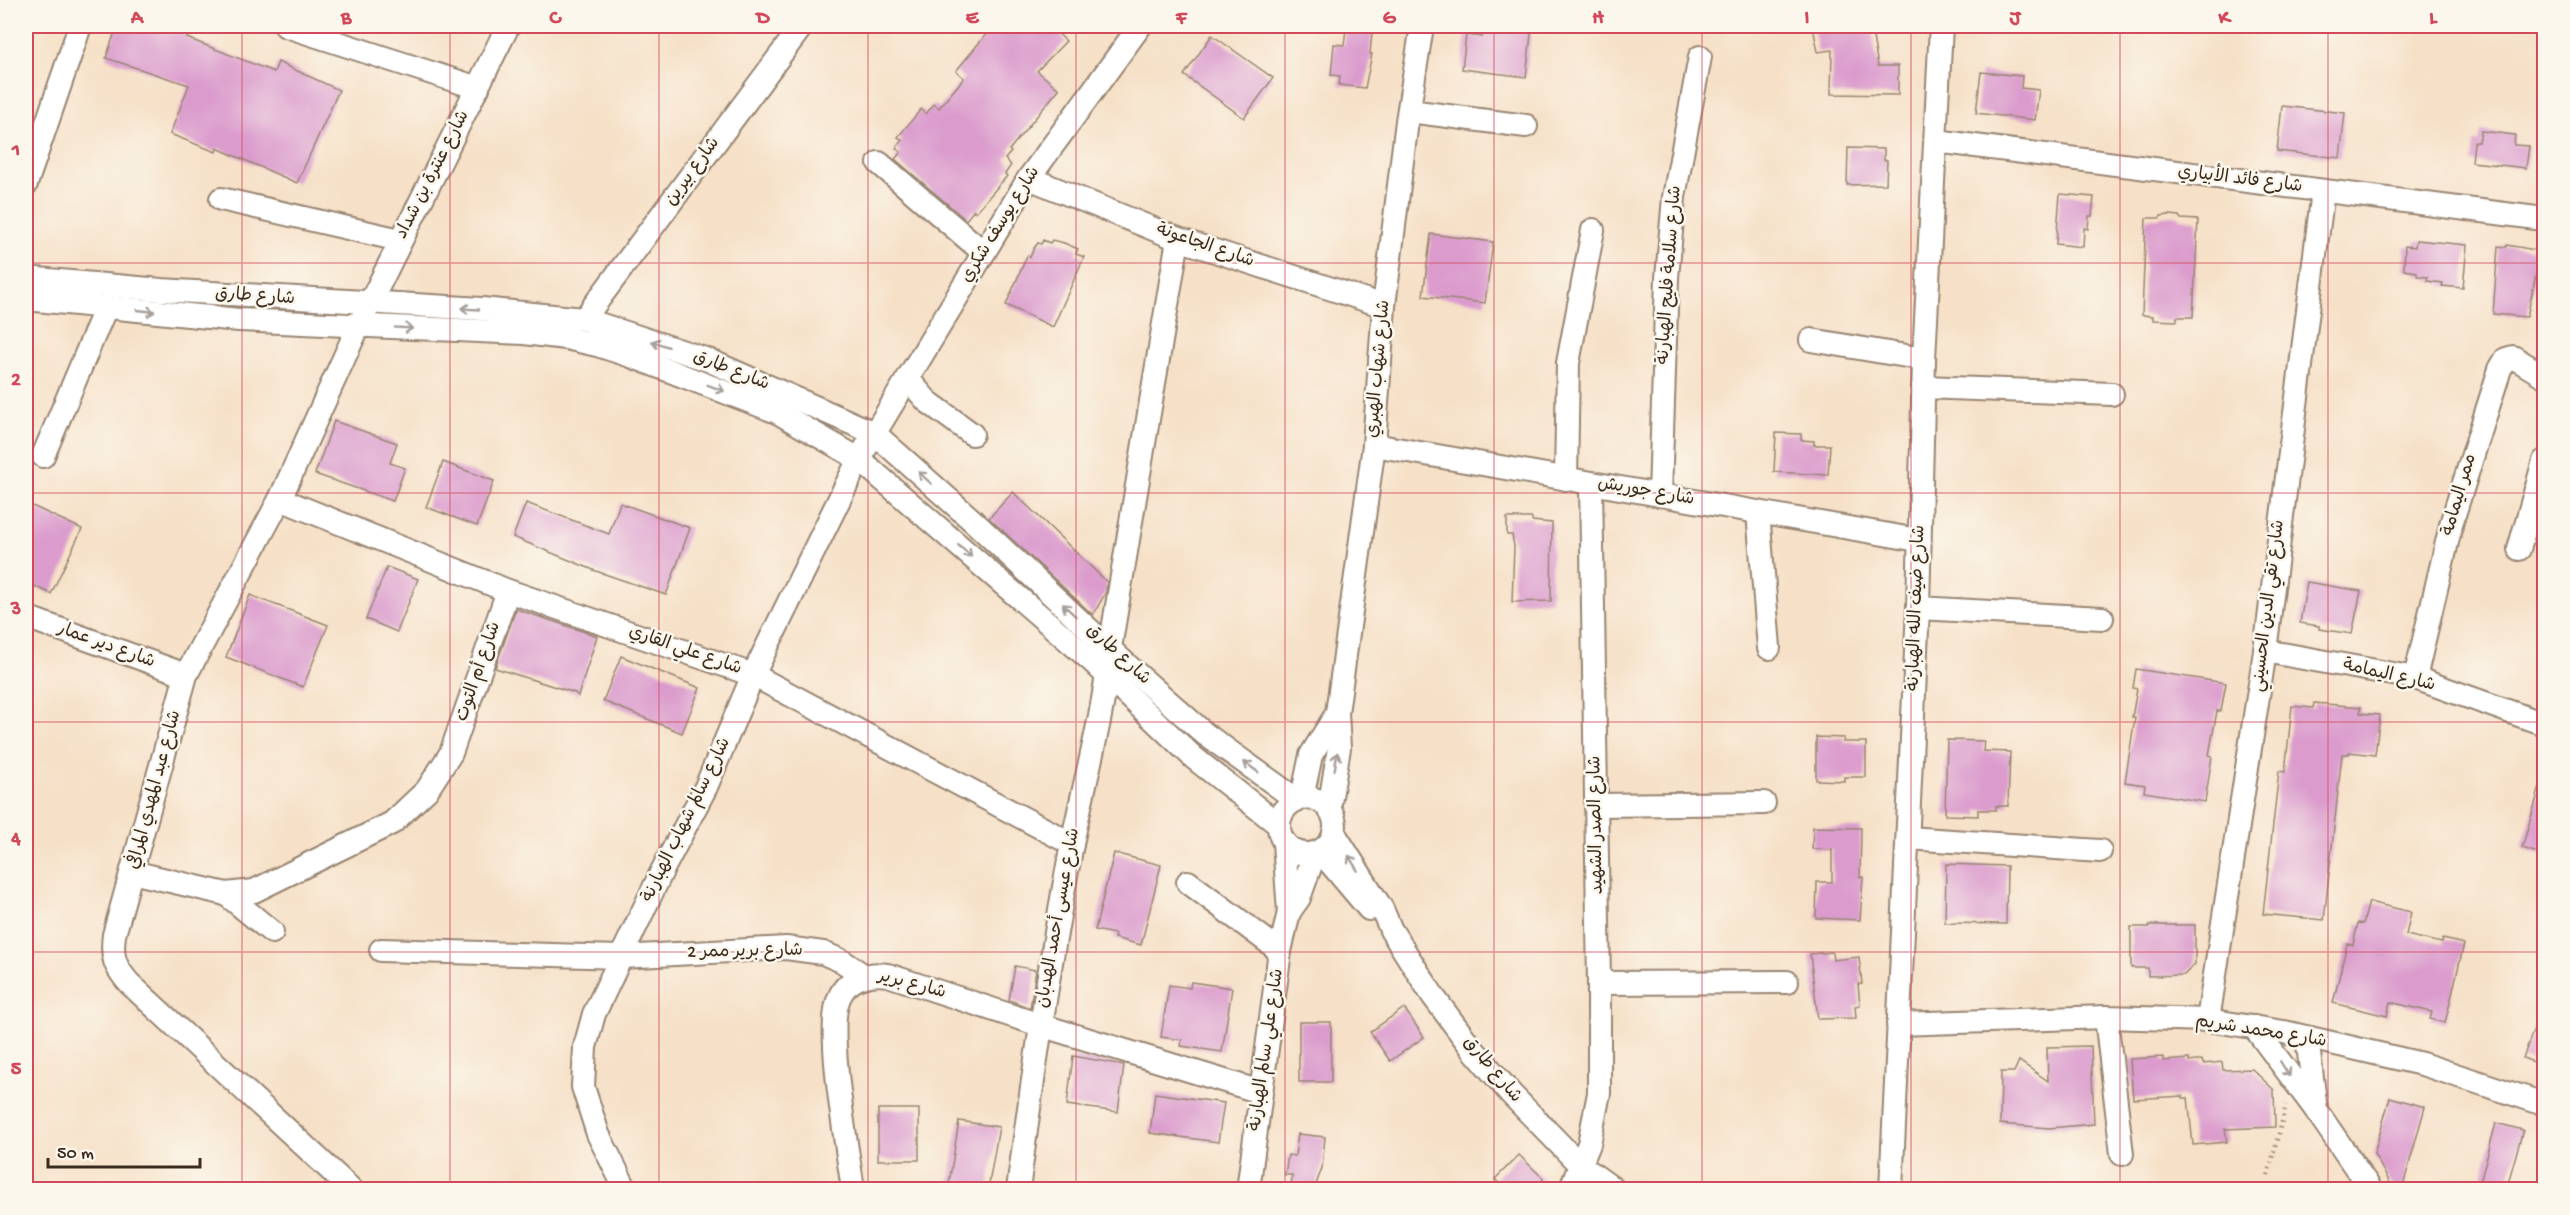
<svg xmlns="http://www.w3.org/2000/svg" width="2570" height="1215" viewBox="0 0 2570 1215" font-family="'Gochi Hand','Playpen Sans Arabic',sans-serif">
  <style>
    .building { fill: #db9ccd }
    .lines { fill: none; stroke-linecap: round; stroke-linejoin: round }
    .minor-casing { stroke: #988572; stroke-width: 26 }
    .path { stroke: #988572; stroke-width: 4; stroke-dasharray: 1.5 4.5; stroke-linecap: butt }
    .minor { stroke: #fff; stroke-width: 22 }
    .oneway { stroke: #a79f9a }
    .grid { fill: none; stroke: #d1495b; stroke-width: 1.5; stroke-opacity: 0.55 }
    .labels { text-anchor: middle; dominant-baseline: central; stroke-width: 5; stroke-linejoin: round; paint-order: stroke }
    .street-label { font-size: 18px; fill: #3b2a1e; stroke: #fbf7ec }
    .neatline { fill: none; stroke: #d1495b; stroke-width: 2 }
    .grid-label { font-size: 20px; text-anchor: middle; font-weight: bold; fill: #d1495b }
  </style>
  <rect width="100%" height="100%" fill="#fbf7ec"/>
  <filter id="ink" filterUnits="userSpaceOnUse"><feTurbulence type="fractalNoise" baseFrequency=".0167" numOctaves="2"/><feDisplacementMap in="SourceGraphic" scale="12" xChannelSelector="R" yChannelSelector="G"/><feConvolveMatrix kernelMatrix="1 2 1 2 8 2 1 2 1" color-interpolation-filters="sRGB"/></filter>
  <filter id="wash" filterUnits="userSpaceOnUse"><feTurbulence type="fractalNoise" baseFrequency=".008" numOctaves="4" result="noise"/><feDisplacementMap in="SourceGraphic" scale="24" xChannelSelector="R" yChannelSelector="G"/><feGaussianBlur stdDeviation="1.35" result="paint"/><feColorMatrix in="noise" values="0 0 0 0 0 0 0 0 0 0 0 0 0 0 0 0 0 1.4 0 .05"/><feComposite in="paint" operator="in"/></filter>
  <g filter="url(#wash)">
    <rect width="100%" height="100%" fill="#f6e0c7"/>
    <g id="blocks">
      <g class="building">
        <path d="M117,26H159L188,35L187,38L274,72L278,62L339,90L297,183L217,148L216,152L170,134L189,85L106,58Z"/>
        <path d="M993,26H1050L1066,41L1037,71L1059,89L1009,150L1011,152L1005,159L1011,165L1005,174L1007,176L976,212L974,210L966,220L895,159L901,152L896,148L902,140L898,137L921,109L926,114L934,104L939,108L964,78L956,71Z"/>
        <path d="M1483,26H1532L1526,77L1462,69L1466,35L1482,37Z"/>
        <path d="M1822,26H1871L1878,66H1898V95L1831,94L1832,50L1818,52L1813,27Z"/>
        <path d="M1346,29L1372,32L1370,54H1372L1365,88L1339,85L1340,76L1331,75L1334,44L1344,45Z"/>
        <path d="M1212,35L1273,78L1244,118L1184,75Z"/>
        <path d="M1981,72L2022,76L2021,88L2039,90L2035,120L1976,113Z"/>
        <path d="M2282,106L2345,113L2340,158L2277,151Z"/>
        <path d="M2481,131L2515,135L2514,145L2529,146L2526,168L2472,162L2474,142H2479Z"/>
        <path d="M1848,148L1884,149V160H1887L1886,184L1847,185Z"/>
        <path d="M2060,194L2094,197L2092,216H2089L2088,229L2084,228L2083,247L2056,244Z"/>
        <path d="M2170,215L2179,216L2181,219L2198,220L2193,317H2177V321L2153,320V316L2142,315L2146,218H2160L2161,216Z"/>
        <path d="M1431,234L1493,242L1485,303L1423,296Z"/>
        <path d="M1043,240L1050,243L1052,240L1064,243L1078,249L1076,254L1084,257L1053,327L1006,305L1027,256L1030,257L1034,248L1038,243L1041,244Z"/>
        <path d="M2416,240L2467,245L2463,288L2442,286L2443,283L2427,281L2428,277L2417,276V272L2404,270L2405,246L2415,247Z"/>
        <path d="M2507,245L2541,251L2527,317L2493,314L2498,246L2507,247Z"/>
        <path d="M334,421L397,443L390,463L405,468L393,501L315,474Z"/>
        <path d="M1776,433L1801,434V440L1814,441V445H1830L1828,475L1774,472Z"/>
        <path d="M443,462L494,481L477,526L426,507Z"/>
        <path d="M1013,492L1107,582L1106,592L1093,615L989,518Z"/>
        <path d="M26,503L82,529L51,594L26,582Z"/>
        <path d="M526,503L609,534L620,503L690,528L666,595L596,571L513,537Z"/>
        <path d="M1507,518H1532V521L1552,523L1551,601L1512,602L1514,546L1512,535H1507Z"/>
        <path d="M387,567L418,579L397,632L366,619Z"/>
        <path d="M2307,582L2361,591L2352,634L2319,629V626L2300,623Z"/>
        <path d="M250,595L328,625L303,687L226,657Z"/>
        <path d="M516,609L597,636L578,696L575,693L495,668Z"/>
        <path d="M621,656L700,688L682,733L603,701Z"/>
        <path d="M2136,669L2226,683L2221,711H2217L2209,755L2212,756L2205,802L2144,792L2145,785L2125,782L2135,717H2132L2137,689L2133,688Z"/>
        <path d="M2314,703L2361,707L2360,713L2380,715L2375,755L2349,752V754H2342L2324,920L2263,914L2279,771L2285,772L2292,706L2313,708Z"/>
        <path d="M1816,737L1844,738L1843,742H1866V777H1844V781L1816,780Z"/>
        <path d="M1947,740L1984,741L1983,751L2010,752L2008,806H1996V810H1978V816L1945,815Z"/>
        <path d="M2540,787L2544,788V855L2522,848Z"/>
        <path d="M1813,827L1861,828L1860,877H1863L1860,920L1816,918L1817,882H1832V850L1812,849Z"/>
        <path d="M1114,853L1161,865L1141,945L1114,938L1115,934L1095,930Z"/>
        <path d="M1946,864L2007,866L2006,924L1945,923Z"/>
        <path d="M2369,902L2411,912L2406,935L2442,943L2443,939L2464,944L2445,1023L2430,1019L2432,1012L2390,1002L2387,1016L2333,1003L2347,944L2353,945L2358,923L2363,924Z"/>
        <path d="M2149,925H2195V964L2184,975L2148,976V968H2131V927H2149Z"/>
        <path d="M1832,952L1833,960L1859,957L1862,984H1858L1860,1005L1855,1006L1856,1018L1818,1019L1810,954Z"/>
        <path d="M1015,966L1036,970L1030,1008L1009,1000Z"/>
        <path d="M1191,982L1232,988L1222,1052L1181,1046L1182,1040L1161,1037L1169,985L1190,988Z"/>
        <path d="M2543,1004H2544V1066L2523,1058Z"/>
        <path d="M1404,1008L1424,1037L1390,1061L1370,1032Z"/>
        <rect x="1299" y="1022" width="32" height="60"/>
        <path d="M2091,1046L2094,1124L2049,1128L2000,1124L2001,1072H2014L2019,1061L2048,1081L2047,1047Z"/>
        <path d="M1073,1056L1124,1065L1118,1112L1067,1105Z"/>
        <path d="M2163,1057V1061L2189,1059V1062L2202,1060L2203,1064L2222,1062L2223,1070L2252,1069L2274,1090L2275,1127L2225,1129L2227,1142L2193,1145L2188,1098H2183V1096L2133,1099L2130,1059Z"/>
        <path d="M1155,1093L1224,1103L1218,1142L1150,1133Z"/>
        <path d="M2390,1097L2425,1107L2402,1190H2394L2374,1154Z"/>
        <rect x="878" y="1109" width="41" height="51"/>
        <path d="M959,1121L999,1127L988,1190H948Z"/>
        <path d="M2496,1123L2523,1130L2506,1190H2478Z"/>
        <path d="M1298,1134L1325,1137L1322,1168L1314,1190H1291L1292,1175H1285L1288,1155L1295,1156Z"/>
        <path d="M1519,1155L1543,1178L1540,1190H1505L1495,1179Z"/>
      </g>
    </g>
  </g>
  <g filter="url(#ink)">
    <use href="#blocks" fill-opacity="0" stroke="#988572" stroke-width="1.5"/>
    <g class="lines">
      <g class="minor-casing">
        <g id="minor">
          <path d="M286,26L478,88"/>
          <path d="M1409,111L1526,126"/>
          <path d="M1936,141L2544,219"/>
          <path d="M879,163L983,252"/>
          <path d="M1029,178L1178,239L1384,306"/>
          <path d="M26,184L80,26"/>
          <path d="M221,199L400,240"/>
          <path d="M26,278L161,290L482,309L584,319L708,360L874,433L972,520L1128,666L1205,734L1297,800"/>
          <path d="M26,299L239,320L524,333L566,338L597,345L631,356L777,412L859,459L1093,662L1194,758L1279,825"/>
          <path d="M584,319L802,26"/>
          <path d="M1811,340L1924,359"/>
          <path d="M908,379L927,401L972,434"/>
          <path d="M1923,387L2112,394"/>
          <path d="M1374,445L1918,540"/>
          <path d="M43,456L106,307"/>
          <path d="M1566,479L1568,363L1593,230"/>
          <path d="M1660,495L1667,278L1674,197L1700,57"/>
          <path d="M280,499L508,591L753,675L1072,844"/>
          <path d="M1758,512L1769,648"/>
          <path d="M2519,549L2544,461"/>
          <path d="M1918,608L2102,618"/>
          <path d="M26,617L186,675"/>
          <path d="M2265,651L2415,678L2544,724"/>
          <path d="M2415,678L2452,521L2500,369L2506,359L2513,357L2544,376"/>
          <path d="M1302,798L1311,755L1337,713"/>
          <circle cx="1307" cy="826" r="28"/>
          <path d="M1597,805L1764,803"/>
          <path d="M1329,809L1339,748L1337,713L1374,445L1384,306L1407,121L1422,26"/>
          <path d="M1334,833L1382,909L1391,930L1433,996L1471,1047L1511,1094L1580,1165L1615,1190"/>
          <path d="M1908,838L2100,851"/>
          <path d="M1320,851L1369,909"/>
          <path d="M132,872L226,894L254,891L392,823L427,790L451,753L508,591"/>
          <path d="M1188,882L1280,951"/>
          <path d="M226,894L272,932"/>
          <path d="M1289,912L1299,898L1315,853"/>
          <path d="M381,950L621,957L786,948L823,953L842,961L863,975"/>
          <path d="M1599,983L1787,982"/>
          <path d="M2106,1017L2122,1154"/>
          <path d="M2208,1020L2265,651L2323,191"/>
          <path d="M1898,1024L2106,1017L2208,1020L2284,1032L2422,1064L2544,1104"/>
          <path d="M2254,1027L2316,1110L2371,1190"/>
          <path d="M2307,1037L2316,1110"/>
          <path d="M352,1190L129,983C115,967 111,957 114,935L186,675L280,499L359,325L508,26"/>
          <path d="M626,1190L598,1134L583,1087L585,1047L594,1014L662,871L706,787L753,675L859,459L1029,178L1140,26"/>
          <path d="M853,1190C848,1151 825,1029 839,998C847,978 869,972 888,975L1040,1025L1261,1092"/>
          <path d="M1018,1190C1033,1074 1050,959 1072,844C1085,779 1104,714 1110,648L1178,239"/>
          <path d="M1248,1190L1280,951L1289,912L1284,842"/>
          <path d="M1570,1190L1589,1144L1599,1093V983L1591,483"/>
          <path d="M1891,1190L1918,608L1924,359L1941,26"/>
        </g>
      </g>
      <path class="path" d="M2268,1175L2286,1105"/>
      <use href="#minor" class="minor"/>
    </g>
    <defs><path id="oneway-shaft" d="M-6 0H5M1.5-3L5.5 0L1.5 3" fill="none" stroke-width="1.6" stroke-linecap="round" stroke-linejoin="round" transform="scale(1.5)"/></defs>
    <g class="oneway">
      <use href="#oneway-shaft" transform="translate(470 309) rotate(-177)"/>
      <use href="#oneway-shaft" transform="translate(146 311) rotate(6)"/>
      <use href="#oneway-shaft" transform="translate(404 328) rotate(3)"/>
      <use href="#oneway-shaft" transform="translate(660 344) rotate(-162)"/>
      <use href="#oneway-shaft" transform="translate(716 388) rotate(21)"/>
      <use href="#oneway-shaft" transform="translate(925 478) rotate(-138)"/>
      <use href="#oneway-shaft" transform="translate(965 551) rotate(41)"/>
      <use href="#oneway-shaft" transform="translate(1069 610) rotate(-137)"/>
      <use href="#oneway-shaft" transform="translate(1336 761) rotate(-81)"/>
      <use href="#oneway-shaft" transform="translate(1251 767) rotate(-144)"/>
      <use href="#oneway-shaft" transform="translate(1353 863) rotate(-121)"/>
      <use href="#oneway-shaft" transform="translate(2285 1069) rotate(58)"/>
    </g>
  </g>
  <path class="grid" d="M242,26V1190M450,26V1190M659,26V1190M868,26V1190M1076,26V1190M1285,26V1190M1494,26V1190M1702,26V1190M1911,26V1190M2120,26V1190M2328,26V1190M26,263H2544M26,493H2544M26,722H2544M26,952H2544"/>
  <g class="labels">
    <g class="street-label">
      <text transform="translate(693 172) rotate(-54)">شارع بيرين</text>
      <text transform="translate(433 175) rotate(-63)">شارع عنترة بن شداد</text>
      <text transform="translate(2240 180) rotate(7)">شارع فائد الأبياري</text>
      <text transform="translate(1001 225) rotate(-58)">شارع يوسف شكري</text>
      <text transform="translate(1205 246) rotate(19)">شارع الجاعونة</text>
      <text transform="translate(1670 275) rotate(-86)">شارع سلامة فليح الهبارنة</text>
      <text transform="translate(255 297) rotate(4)">شارع طارق</text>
      <text transform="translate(1379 369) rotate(-85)">شارع شهاب الهبري</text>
      <text transform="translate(731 371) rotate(22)">شارع طارق</text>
      <text transform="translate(1646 492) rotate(10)">شارع جوريش</text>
      <text transform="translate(2460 495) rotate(-74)">ممر اليمامة</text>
      <text transform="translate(2269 606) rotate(-83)">شارع تقي الدين الحسيني</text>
      <text transform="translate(1917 608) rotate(-88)">شارع ضيف الله الهبارنة</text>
      <text transform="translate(106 646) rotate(20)">شارع دير عمار</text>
      <text transform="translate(685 651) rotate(19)">شارع علي القاري</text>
      <text transform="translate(1118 655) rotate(43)">شارع طارق</text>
      <text transform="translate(479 672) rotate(-71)">شارع أم التوت</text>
      <text transform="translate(2389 676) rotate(13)">شارع اليمامة</text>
      <text transform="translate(155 790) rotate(-75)">شارع عبد المهدي المرافي</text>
      <text transform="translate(687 820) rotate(-64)">شارع سالم شهاب الهبارنة</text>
      <text transform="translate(1597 825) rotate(-91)">شارع الصدر الشهيد</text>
      <text transform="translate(1059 918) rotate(-80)">شارع عيسى أحمد الهدبان</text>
      <text transform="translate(745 952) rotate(-1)">شارع برير ممر 2</text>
      <text transform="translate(912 985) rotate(15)">شارع برير</text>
      <text transform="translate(2261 1032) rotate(9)">شارع محمد شريم</text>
      <text transform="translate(1267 1050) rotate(-82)">شارع علي سالم الهبارنة</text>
      <text transform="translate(1492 1070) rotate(50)">شارع طارق</text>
    </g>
  </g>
  <rect width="2570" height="1215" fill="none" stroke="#fbf7ec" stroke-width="66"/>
  <path d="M48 1158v9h152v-9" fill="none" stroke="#3b2a1e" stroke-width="3"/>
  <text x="57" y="1158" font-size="18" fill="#3b2a1e" stroke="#fbf7ec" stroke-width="4.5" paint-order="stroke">50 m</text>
  <rect x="33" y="33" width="2504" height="1149" class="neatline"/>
  <g class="grid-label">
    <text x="137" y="23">A</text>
    <text x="346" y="23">B</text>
    <text x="555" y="23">C</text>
    <text x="763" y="23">D</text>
    <text x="972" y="23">E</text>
    <text x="1181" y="23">F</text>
    <text x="1389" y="23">G</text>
    <text x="1598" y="23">H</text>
    <text x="1807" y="23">I</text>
    <text x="2015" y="23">J</text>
    <text x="2224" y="23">K</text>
    <text x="2433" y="23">L</text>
    <text x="16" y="155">1</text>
    <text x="16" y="385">2</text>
    <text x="16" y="614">3</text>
    <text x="16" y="844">4</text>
    <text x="16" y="1074">5</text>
  </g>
</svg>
